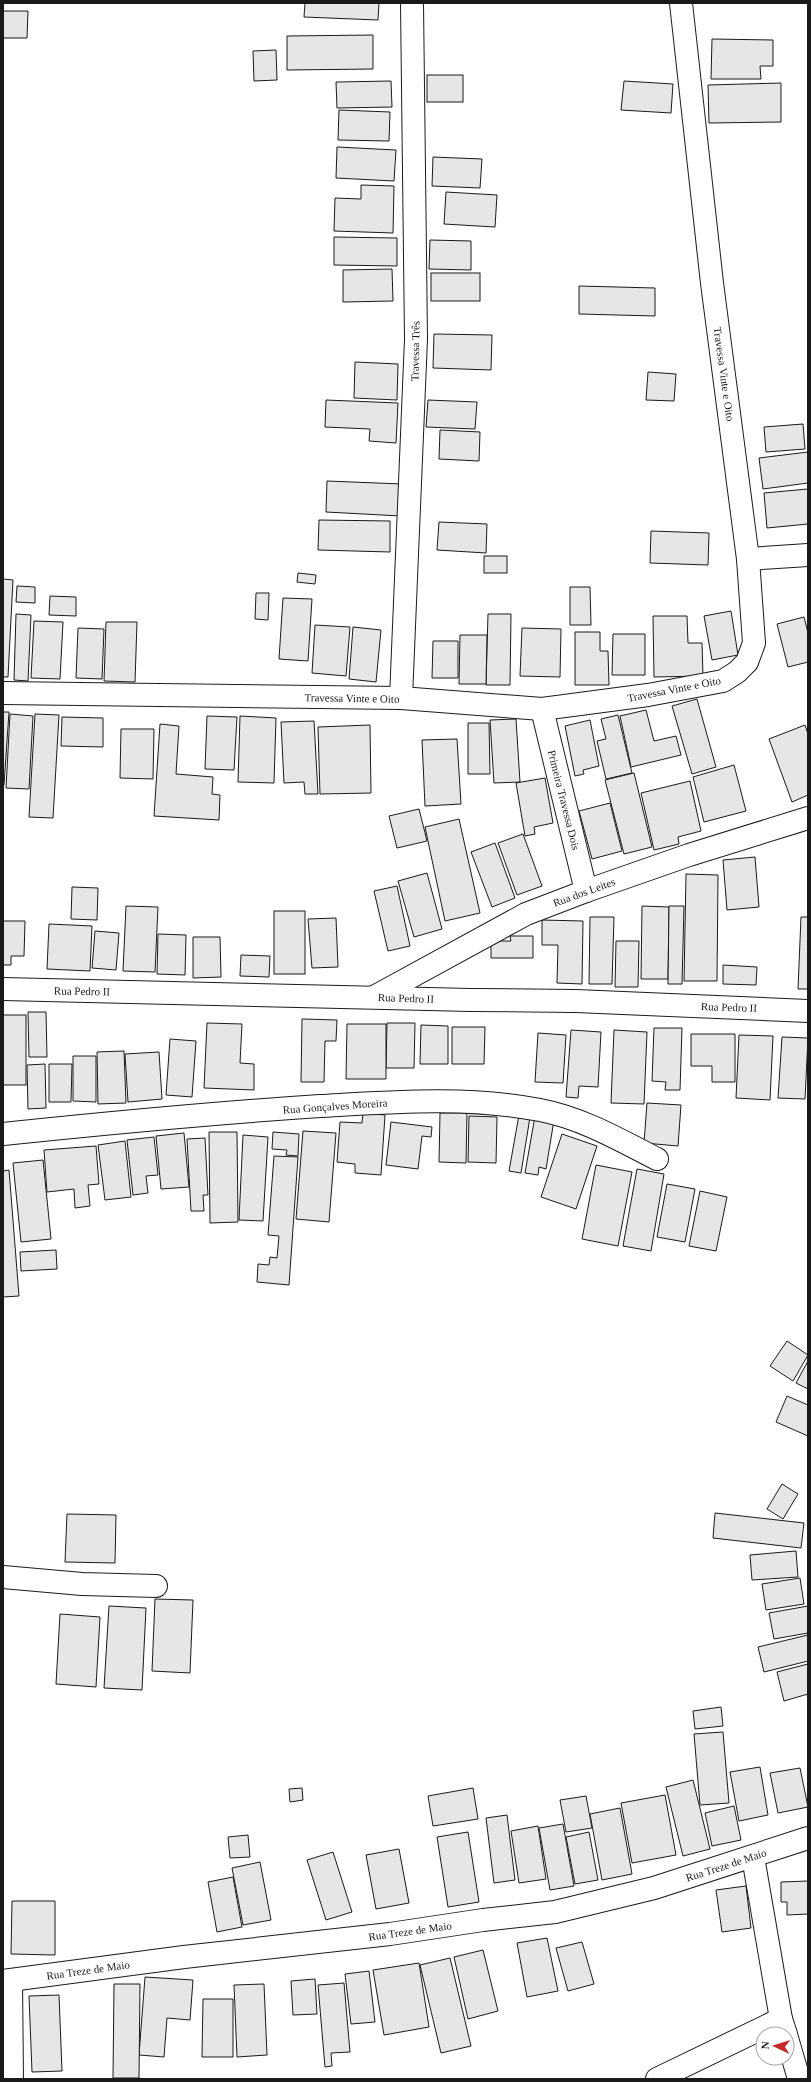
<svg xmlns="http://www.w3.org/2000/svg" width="811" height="2082" viewBox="0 0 811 2082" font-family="Georgia,serif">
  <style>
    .building { fill: #e6e6e6; stroke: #1a1a1a }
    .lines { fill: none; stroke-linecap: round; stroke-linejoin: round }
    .street-casing { stroke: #1a1a1a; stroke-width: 24 }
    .secondary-casing { stroke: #1a1a1a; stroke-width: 24 }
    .street { stroke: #fff; stroke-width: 22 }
    .secondary { stroke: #fff; stroke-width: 22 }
    .labels { text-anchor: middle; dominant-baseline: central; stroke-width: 3; stroke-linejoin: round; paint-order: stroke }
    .street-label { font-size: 11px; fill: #1a1a1a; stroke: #fff }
  </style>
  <rect width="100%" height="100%" fill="#fff"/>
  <g class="building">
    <path d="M305,3H379L378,20L304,17Z"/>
    <path d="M3,11H28L27,38H3Z"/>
    <path d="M373,35V69L287,70V36Z"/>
    <path d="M712,39L773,40V66H760L761,79H711Z"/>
    <path d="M276,50L277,80L254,81L253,51Z"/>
    <rect x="427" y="75" width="36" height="27"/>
    <path d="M391,81L392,107L337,108L336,82Z"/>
    <path d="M624,81L673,84L671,113L621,110Z"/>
    <path d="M781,83V122L709,123L708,85Z"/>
    <path d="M339,110L390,112L389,141L338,140Z"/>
    <path d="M337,147L396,150L394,181L336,178Z"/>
    <path d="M433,157L482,159L480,188L432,186Z"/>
    <path d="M361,185L394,186L393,233L334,231L335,198L361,199Z"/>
    <path d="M446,192L497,195L495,227L444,224Z"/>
    <path d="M334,237L397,238V266L334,265Z"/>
    <path d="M430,240L471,241V270L429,269Z"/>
    <path d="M392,269L393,301L343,302V270Z"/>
    <rect x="431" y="273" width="49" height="28"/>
    <path d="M579,286L655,288V316L579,314Z"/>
    <path d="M434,334L492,335L491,370L433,368Z"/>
    <path d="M355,362L398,364L397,400L354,398Z"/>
    <path d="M648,372L676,374L674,401L646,400Z"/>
    <path d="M326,400L398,403L396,443L369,441L370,429L325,427Z"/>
    <path d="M428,400L477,402L475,429L426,427Z"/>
    <path d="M803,424L805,449L766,452L764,427Z"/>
    <path d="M440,430L480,432L479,461L439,459Z"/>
    <path d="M808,452V483L763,489L759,458Z"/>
    <path d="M327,481L402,484L401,516L326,512Z"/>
    <path d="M808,489V524L767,528L764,493Z"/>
    <path d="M319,520L390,521V552L318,550Z"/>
    <path d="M439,522L487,524L486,553L437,550Z"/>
    <path d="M651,531L709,533L708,565L650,563Z"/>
    <rect x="484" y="556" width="23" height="17"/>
    <path d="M298,573L316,575L315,584L297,582Z"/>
    <path d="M3,579L13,580L8,677H3Z"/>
    <path d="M17,586L35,587V603L16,602Z"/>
    <path d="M570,587H590L591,625H570Z"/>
    <path d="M256,593H269L268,620L255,619Z"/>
    <path d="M50,596L76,597V616L49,615Z"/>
    <path d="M283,598L312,599L308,661L279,659Z"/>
    <path d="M731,611L738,655L712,660L704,616Z"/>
    <path d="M16,614L31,615L28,681L14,680Z"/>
    <path d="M488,614H511L510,685H486Z"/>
    <path d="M653,616H687L688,643H702L703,676L654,677Z"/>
    <path d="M804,617L808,633V662L788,667L777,624Z"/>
    <path d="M34,621L63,622L60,679L31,678Z"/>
    <path d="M106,622H137L135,682L104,681Z"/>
    <path d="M315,625L350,627L346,676L312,673Z"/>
    <path d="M353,627L381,630L376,682L349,679Z"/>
    <path d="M78,628L104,629L102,679L76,678Z"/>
    <path d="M522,628L561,629L560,677L520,676Z"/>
    <path d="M575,632H600V651H608L609,685H575Z"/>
    <path d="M613,634H645V675H612Z"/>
    <path d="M460,635H487L486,684H459Z"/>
    <path d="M433,641H458V678H432Z"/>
    <path d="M697,699L716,767L692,774L672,706Z"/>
    <path d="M646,710L654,741L676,736L681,755L631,767L620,716Z"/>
    <path d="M3,712H9L4,785L3,784Z"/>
    <path d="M10,714L33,716L29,789L6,788Z"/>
    <path d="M35,714L59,715L53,818L29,817Z"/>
    <path d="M618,715L632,773L606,779L597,741L606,739L601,719Z"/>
    <path d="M207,716L237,717L234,770L205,769Z"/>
    <path d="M240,716L276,718L274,783L238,782Z"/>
    <path d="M62,717L103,718V747L61,746Z"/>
    <path d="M516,719L520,782L494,783L490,720Z"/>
    <path d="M590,720L599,766L583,770L584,774L575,776L565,726Z"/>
    <path d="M314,721L318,794H305L304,782L284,783L281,722Z"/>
    <path d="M468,723H489L490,774H468Z"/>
    <path d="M160,724L179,726L176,774L213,777L212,794L220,795L219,820L154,816Z"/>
    <path d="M370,725L371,793L320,794L318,727Z"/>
    <path d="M805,725L808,734V795L792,802L769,739Z"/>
    <path d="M121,729H154L153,779L120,778Z"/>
    <path d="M457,739L461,804L425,806L422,740Z"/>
    <path d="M734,765L746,811L704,822L693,777Z"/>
    <path d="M634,773L652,847L624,854L605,780Z"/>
    <path d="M545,778L553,823L534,827L535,834L525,836L516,783Z"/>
    <path d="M690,781L701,831L678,837L679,844L654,850L641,793Z"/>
    <path d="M610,803L622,851L592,859L579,811Z"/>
    <path d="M419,809L427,841L397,848L389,816Z"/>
    <path d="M459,819L480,913L445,921L425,827Z"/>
    <path d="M523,834L542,886L517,895L498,843Z"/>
    <path d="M495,843L515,898L492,907L471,852Z"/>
    <path d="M755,857L759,907L727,910L723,860Z"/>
    <path d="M427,873L442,929L414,937L398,881Z"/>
    <path d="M686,874L718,875L717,981H684Z"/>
    <path d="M397,886L410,946L388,951L374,891Z"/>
    <path d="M72,887L98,888L97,920L71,919Z"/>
    <path d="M126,906L158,907L155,972L123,971Z"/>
    <path d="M642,906L669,907L668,979H641Z"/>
    <path d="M669,906H684L682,984H668Z"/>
    <rect x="274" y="911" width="31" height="63"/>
    <path d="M590,917H614L612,984H589Z"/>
    <path d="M801,917H808V989H798Z"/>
    <path d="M336,918L338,967L312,968L308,919Z"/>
    <path d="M542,920L583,921L582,984L557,983L558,945H542Z"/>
    <path d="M3,921H25L24,956H11V965H3Z"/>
    <path d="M49,924L92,926L90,971L47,969Z"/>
    <path d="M95,931L119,933L116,970L92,968Z"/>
    <path d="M158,934L186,935L185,975L157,974Z"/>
    <path d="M510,936H533V958H491V941H511Z"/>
    <path d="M193,937H220L221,977L193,978Z"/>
    <path d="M616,941H639L638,987H615Z"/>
    <path d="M241,955L270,956L269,977L240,976Z"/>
    <path d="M723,965L757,967L756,985L723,984Z"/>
    <path d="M28,1012H46L47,1057H29Z"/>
    <rect x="3" y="1015" width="23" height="70"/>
    <path d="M302,1019L337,1020L336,1041H325L324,1082H301Z"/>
    <path d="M207,1023L242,1024L240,1063L254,1064V1090L204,1088Z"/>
    <path d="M387,1023H415L414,1068H386Z"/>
    <path d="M347,1024H386V1079H346Z"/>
    <path d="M421,1025L448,1026V1064H420Z"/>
    <path d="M452,1027H485L484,1064H452Z"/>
    <path d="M654,1028H682L680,1090H665L666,1082L652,1081Z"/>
    <path d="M571,1030L601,1032L598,1087L579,1086L578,1098L566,1097Z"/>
    <path d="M614,1030L647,1032L644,1104L611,1103Z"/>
    <path d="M538,1033L566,1035L563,1083L535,1082Z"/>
    <path d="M691,1034H735V1082H712V1066H691Z"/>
    <path d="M739,1035L773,1036L770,1100L736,1098Z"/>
    <path d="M782,1037L808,1038L805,1099L778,1098Z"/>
    <path d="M170,1039L196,1041L192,1097L166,1095Z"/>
    <path d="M124,1051L126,1103L98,1104L97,1052Z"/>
    <path d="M159,1052L162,1099L128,1102L125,1054Z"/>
    <path d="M73,1056H96V1102L73,1101Z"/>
    <path d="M45,1064L46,1108L28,1109L27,1065Z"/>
    <path d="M49,1064H72L71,1102H49Z"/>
    <path d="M647,1103L681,1105L678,1146L644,1143Z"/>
    <path d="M363,1113L385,1115L381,1175L355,1173V1164L337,1162L340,1122L362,1123Z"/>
    <path d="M440,1113H467L466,1163L439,1162Z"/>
    <path d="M519,1115L530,1117L521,1173L509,1171Z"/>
    <path d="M469,1116L497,1117L496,1163L468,1162Z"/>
    <path d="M535,1116L554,1120L546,1169L539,1167L538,1175L525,1173Z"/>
    <path d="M391,1122L432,1127L431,1137L422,1136L418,1169L386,1165Z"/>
    <path d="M303,1131L336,1133L329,1222L296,1219Z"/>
    <path d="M209,1132H237L238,1222L210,1223Z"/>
    <path d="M273,1132L299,1134L298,1156L286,1155L287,1150L272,1149Z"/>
    <path d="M184,1133L189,1187L161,1189L156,1136Z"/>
    <path d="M562,1134L597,1146L576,1209L541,1197Z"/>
    <path d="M243,1135L268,1137L263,1221L239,1220Z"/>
    <path d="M154,1137L158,1175L146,1176L148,1193L133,1195L127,1140Z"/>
    <path d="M205,1138L208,1195H203L204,1211H191L187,1139Z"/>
    <path d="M125,1141L131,1197L105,1200L98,1145Z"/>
    <path d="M96,1146L99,1184L88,1185L90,1206L75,1208L74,1189L47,1192L44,1150Z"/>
    <path d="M274,1156L298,1157L289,1285L257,1282L258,1264L269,1265L270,1257L277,1258L279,1236L268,1235Z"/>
    <path d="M43,1160L51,1239L21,1242L13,1163Z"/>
    <path d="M596,1165L632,1172L618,1246L582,1239Z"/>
    <path d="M637,1169L664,1174L651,1251L623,1246Z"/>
    <path d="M9,1170L19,1296L3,1297V1171Z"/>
    <path d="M667,1184L695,1189L685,1242L657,1237Z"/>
    <path d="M700,1191L727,1197L716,1251L689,1246Z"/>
    <path d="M56,1250L57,1269L21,1271L20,1252Z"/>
    <path d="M787,1341L808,1355L793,1381L770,1366Z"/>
    <path d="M808,1361V1389L796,1383Z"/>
    <path d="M787,1396L808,1405V1436L776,1422Z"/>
    <path d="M782,1484L798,1494L783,1519L767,1509Z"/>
    <path d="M715,1513L804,1523L801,1548L713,1538Z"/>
    <path d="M67,1514L116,1515L115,1563L65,1562Z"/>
    <path d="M796,1551L798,1577L752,1580L750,1555Z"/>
    <path d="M800,1578L804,1604L766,1610L762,1584Z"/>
    <path d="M155,1599L193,1600L190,1673L152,1671Z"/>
    <path d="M109,1606L146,1608L142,1690L104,1688Z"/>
    <path d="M808,1606V1633L774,1639L769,1613Z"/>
    <path d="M60,1614L100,1617L96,1687L56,1684Z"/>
    <path d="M808,1635V1661L764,1672L758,1647Z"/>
    <path d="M808,1664V1694L784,1701L777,1672Z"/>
    <path d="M721,1707L723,1726L695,1729L693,1711Z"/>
    <path d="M723,1732L729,1803L700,1805L694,1734Z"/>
    <path d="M760,1767L768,1815L739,1821L730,1772Z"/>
    <path d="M800,1768L808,1807L778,1813L770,1773Z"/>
    <path d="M693,1780L710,1849L683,1856L666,1787Z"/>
    <path d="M302,1788L303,1800L290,1802L289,1789Z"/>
    <path d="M473,1788L478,1819L433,1826L428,1796Z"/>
    <path d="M665,1795L676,1855L632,1863L621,1803Z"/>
    <path d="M586,1796L592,1828L566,1832L560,1800Z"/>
    <path d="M734,1806L741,1840L712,1846L705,1813Z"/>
    <path d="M620,1808L632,1874L602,1880L590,1814Z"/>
    <path d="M507,1815L515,1880L494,1883L486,1818Z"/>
    <path d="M563,1824L574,1886L550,1890L539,1828Z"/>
    <path d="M538,1826L546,1879L519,1883L511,1831Z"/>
    <path d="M468,1832L479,1902L448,1907L437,1837Z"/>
    <path d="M589,1832L598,1880L575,1884L566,1837Z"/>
    <path d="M248,1835L250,1857L230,1858L228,1837Z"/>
    <path d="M399,1849L409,1903L376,1909L366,1855Z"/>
    <path d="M333,1852L352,1912L326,1920L307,1860Z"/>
    <path d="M260,1862L271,1920L243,1925L232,1868Z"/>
    <path d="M233,1877L242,1927L217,1932L208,1882Z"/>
    <path d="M808,1881V1914L787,1915V1902H781V1882Z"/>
    <path d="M746,1886L751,1928L722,1932L716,1890Z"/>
    <path d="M12,1901H55V1955L11,1954Z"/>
    <path d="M547,1938L558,1991L527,1997L517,1943Z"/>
    <path d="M582,1942L594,1984L568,1991L556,1948Z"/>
    <path d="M483,1950L498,2011L468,2019L454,1957Z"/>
    <path d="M450,1958L471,2046L441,2053L420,1965Z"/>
    <path d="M419,1963L429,2027L384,2035L373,1970Z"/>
    <path d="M369,1971L375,2022L351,2024L345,1974Z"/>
    <path d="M145,1977L193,1980L190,2020L167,2018L164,2057L139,2055Z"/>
    <path d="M315,1979L317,2014L293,2015L291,1981Z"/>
    <path d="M344,1983L350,2052L331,2053L332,2066L325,2067L318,1985Z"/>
    <path d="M114,1984H140L139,2078H113Z"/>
    <path d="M264,1984L267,2055L237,2057L234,1985Z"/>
    <path d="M59,1995L62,2071L32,2072L29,1996Z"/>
    <path d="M203,1999H233V2057H202Z"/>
  </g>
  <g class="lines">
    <g class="street-casing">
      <g id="street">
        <path d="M748,559L808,555"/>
        <path d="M3,693L401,698L542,709L648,695L723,681L737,672L747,662L754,643L748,559L712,283L681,3"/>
        <path d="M401,698L416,339L412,3"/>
        <path d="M542,709L586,891"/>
        <path d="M3,1134C108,1123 214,1113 320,1106C393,1102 468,1096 540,1110C582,1118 620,1140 657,1159"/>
        <path d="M3,1577L82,1584L156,1586"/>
        <path d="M753,1857L781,2019L786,2034"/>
        <path d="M11,1980L12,2079"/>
        <path d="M3,1981L184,1957L390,1934L483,1920L555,1912L654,1888L808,1838"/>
        <path d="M787,2038L799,2079"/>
        <path d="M657,2079L781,2019"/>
      </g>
    </g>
    <g class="secondary-casing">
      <g id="secondary">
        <path d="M3,989L471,1000L576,1001L808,1011"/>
        <path d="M374,997L526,914L586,891L689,855L808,818"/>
      </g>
    </g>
    <use href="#street" class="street"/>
    <use href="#secondary" class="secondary"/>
  </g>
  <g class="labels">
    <g class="street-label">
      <text transform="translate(415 351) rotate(-89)">Travessa Três</text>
      <text transform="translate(724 374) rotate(82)">Travessa Vinte e Oito</text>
      <text transform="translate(674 689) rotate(-11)">Travessa Vinte e Oito</text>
      <text transform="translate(352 698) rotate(1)">Travessa Vinte e Oito</text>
      <text transform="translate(564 800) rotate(76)">Primeira Travessa Dois</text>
      <text transform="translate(584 892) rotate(-20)">Rua dos Leites</text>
      <text transform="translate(82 991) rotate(1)">Rua Pedro II</text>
      <text transform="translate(406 998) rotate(2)">Rua Pedro II</text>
      <text transform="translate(729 1007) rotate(2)">Rua Pedro II</text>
      <text transform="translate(335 1106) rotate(-4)">Rua Gonçalves Moreira</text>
      <text transform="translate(726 1865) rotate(-18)">Rua Treze de Maio</text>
      <text transform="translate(410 1931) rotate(-8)">Rua Treze de Maio</text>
      <text transform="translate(88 1970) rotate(-8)">Rua Treze de Maio</text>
    </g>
  </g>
  <rect width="811" height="2082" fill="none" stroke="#1a1a1a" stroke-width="8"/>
  <g transform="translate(775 2046) rotate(274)"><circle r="19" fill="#ffffff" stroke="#a3a3a3"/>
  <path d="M0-3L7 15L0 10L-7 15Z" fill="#c62828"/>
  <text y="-6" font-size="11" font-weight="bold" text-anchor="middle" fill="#1a1a1a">N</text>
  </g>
</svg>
